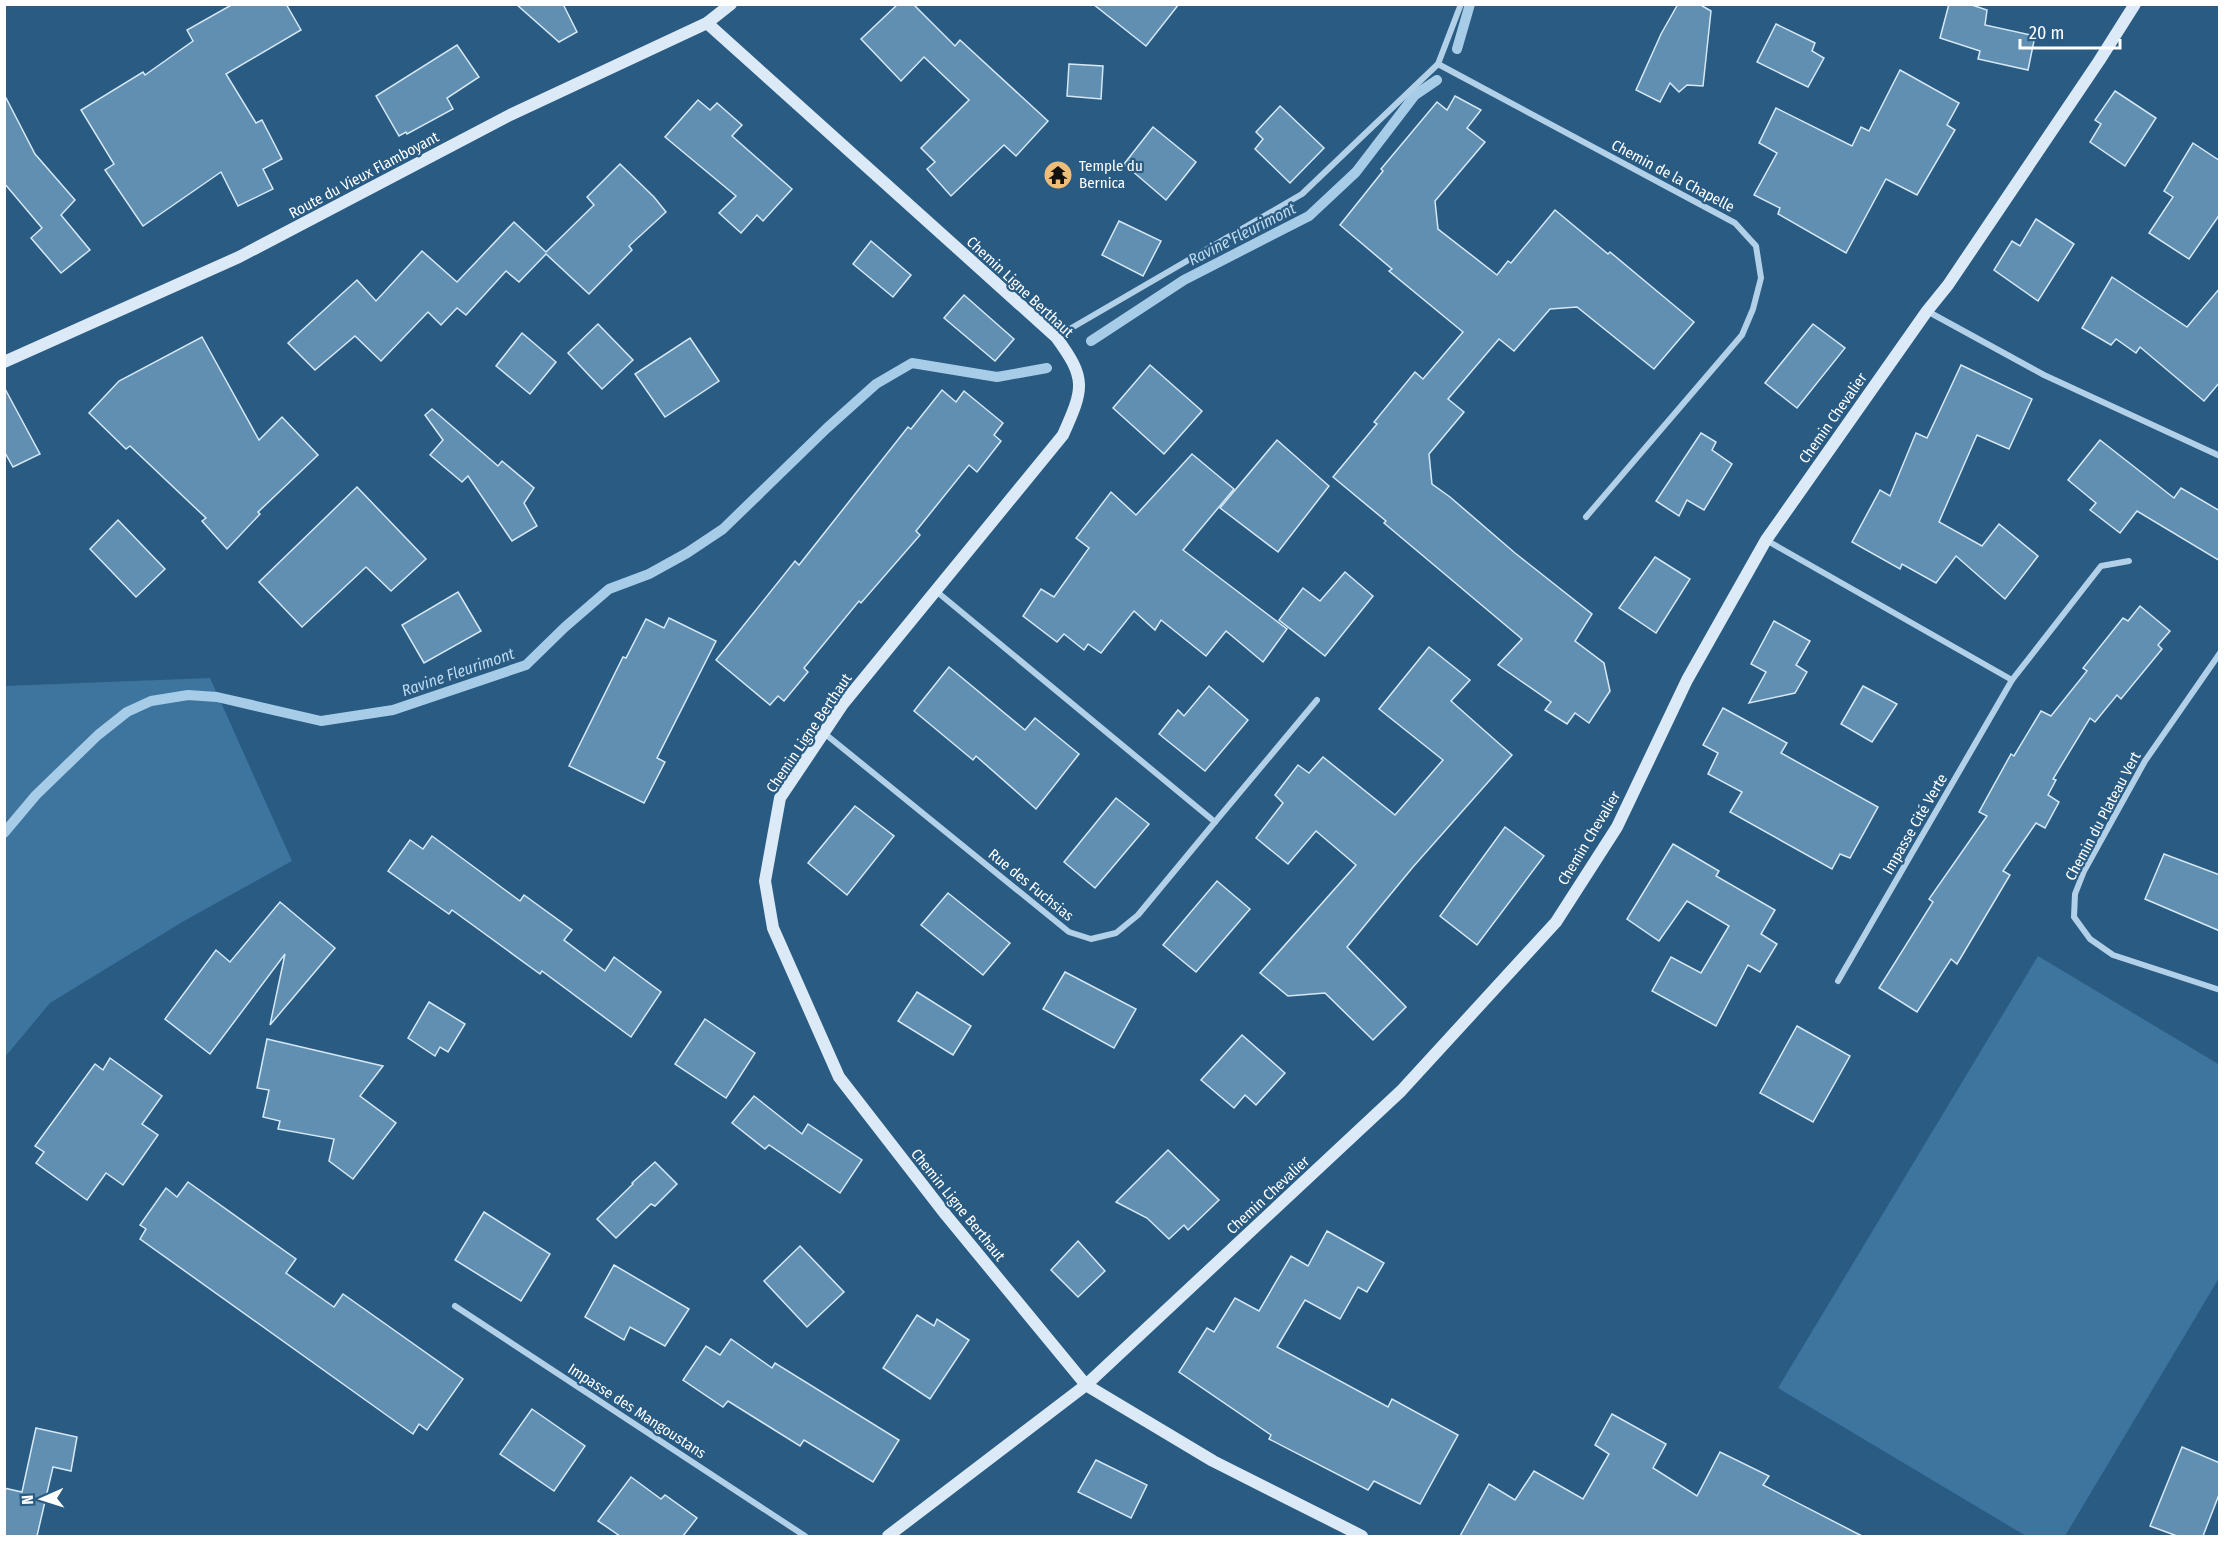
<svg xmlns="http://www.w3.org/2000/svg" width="2224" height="1541" viewBox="0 0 2224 1541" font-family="'Fira Sans Condensed',sans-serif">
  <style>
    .green { fill: #3d759f }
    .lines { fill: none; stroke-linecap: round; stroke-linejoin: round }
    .stream { stroke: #a7cce7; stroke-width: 10 }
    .building { fill: #618fb2; stroke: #d5e8f5; stroke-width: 1.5 }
    .street { stroke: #b2d0e7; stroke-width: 6 }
    .secondary { stroke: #dbeaf6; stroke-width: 12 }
    .labels { text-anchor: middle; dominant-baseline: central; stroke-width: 4.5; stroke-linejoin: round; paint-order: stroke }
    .poi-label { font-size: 15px; fill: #fff; stroke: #295b83; text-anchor: start }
    .street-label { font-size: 15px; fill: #fff; stroke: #295b83 }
    .water-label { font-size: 16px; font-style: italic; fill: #bedaee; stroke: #295b83 }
  </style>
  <rect width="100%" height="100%" fill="#295b83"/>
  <g class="green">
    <path d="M210,678L292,861L184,921L50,1003L5,1057V686Z"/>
    <path d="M2038,956L2220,1065L2219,1278L2065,1536H2026L1778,1388Z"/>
  </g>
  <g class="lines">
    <g class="stream">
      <path d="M1457,49L1470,4"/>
      <path d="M1091,341L1184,280L1309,216L1356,172L1415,95L1437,80"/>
      <path d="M4,833L36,795L98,735L127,712L151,701L188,695L217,697L321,721L393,710L526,665L565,627L609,589L649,574L687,553L723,529L827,428L876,384L912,363L997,377L1047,368"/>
    </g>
  </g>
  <g class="building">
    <path d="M233,4H286L301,30L226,74L256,123L262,120L282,159L263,169L273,189L238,206L221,172L143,226L105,170L114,164L81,110L143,72L145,75L193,41L187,30Z"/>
    <path d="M516,4H563L577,32L559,42Z"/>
    <path d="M898,4H913L955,46L960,40L1048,121L1016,156L1004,145L951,196L927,169L935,162L921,148L969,100L924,57L901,81L861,39Z"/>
    <path d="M1093,4H1179L1146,46Z"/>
    <path d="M1678,4H1699L1711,11L1703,86L1687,85L1679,92L1670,83L1660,102L1636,90L1661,34Z"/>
    <path d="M1949,4H1969L1987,10L1985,25L2035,36L2028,70L1978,59L1980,51L1940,38Z"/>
    <path d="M1776,24L1815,43L1812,51L1824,58L1808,87L1757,62Z"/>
    <path d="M457,45L479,77L447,98L453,109L407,134L406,132L399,136L376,96Z"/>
    <path d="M1069,64L1103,66L1101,99L1067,96Z"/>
    <path d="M1900,70L1959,103L1947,125L1955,130L1917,195L1886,179L1846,253L1778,214L1780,208L1754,195L1777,153L1759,143L1776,108L1852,146L1861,127L1869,131Z"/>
    <path d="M2115,91L2156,118L2125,166L2090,142L2101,124L2095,120Z"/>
    <path d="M4,94L35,154L75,200L61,215L90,250L61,273L31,238L42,228L4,183Z"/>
    <path d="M1455,96L1481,110L1467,128L1485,142L1435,201L1438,229L1497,275L1508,261L1511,263L1555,210L1608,254L1610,252L1694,322L1654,369L1577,307L1550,309L1514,351L1499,339L1448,399L1464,412L1429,454L1432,484L1450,497L1515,553L1592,614L1575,641L1604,663L1610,691L1589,723L1575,713L1567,724L1545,710L1551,702L1498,665L1522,639L1384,523L1386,521L1333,477L1377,424L1374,422L1415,372L1423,379L1463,332L1389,271L1392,269L1340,225L1383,171L1381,169L1437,102L1447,110Z"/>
    <path d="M698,100L710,110L717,103L742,125L732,136L792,189L763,221L757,215L741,233L719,213L736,196L665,137Z"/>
    <path d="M1280,106L1324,148L1290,183L1255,149L1263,139L1256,132Z"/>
    <path d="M1153,127L1196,162L1166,200L1124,164Z"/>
    <path d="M2193,143L2220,161V214L2189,259L2149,233L2173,197L2164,191Z"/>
    <path d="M620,164L654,197L666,212L629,246L632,250L589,294L546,254L519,282L506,271L466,315L457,308L441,325L428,312L381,361L355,336L315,370L288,343L357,280L376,301L422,251L457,282L514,222L546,252L594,205L587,197Z"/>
    <path d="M2036,219L2074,244L2038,301L1994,270L2012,241L2020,246Z"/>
    <path d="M1119,221L1161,241L1143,276L1102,255Z"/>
    <path d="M871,241L911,275L893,297L853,264Z"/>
    <path d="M2112,277L2187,327L2220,288V382L2204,401L2140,347L2136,353L2116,339L2111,345L2082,328Z"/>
    <path d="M964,295L1014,339L995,361L944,318Z"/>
    <path d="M598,324L633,360L602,389L568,353Z"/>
    <path d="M1813,324L1845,348L1797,408L1765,383Z"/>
    <path d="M522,333L556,362L530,394L496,366Z"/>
    <path d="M202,337L259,440L282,417L318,455L258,512L260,514L227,549L202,521L206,518L130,446L126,449L89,413L119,381Z"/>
    <path d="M690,338L719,381L665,417L635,374Z"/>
    <path d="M1150,365L1202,411L1164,454L1113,408Z"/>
    <path d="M1961,365L2032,399L2009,449L1977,435L1939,522L1982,546L1999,524L2038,556L2005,599L1956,556L1936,583L1902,564L1900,569L1852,542L1880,490L1890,496L1916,433L1927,438Z"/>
    <path d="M4,387L40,454L13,467L4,451Z"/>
    <path d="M942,390L956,402L964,391L1003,423L994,435L1001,441L977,472L969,465L916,531L920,535L861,603L859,601L804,668L808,672L784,701L778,696L770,705L716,660L795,561L799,565L908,427L911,429Z"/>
    <path d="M432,409L498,466L502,461L534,488L524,503L537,526L512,541L468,476L462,482L430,455L443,440L425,415Z"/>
    <path d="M1701,433L1716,442L1712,450L1732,464L1704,510L1687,500L1679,516L1656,501Z"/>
    <path d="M1277,440L1329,486L1278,552L1220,508Z"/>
    <path d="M2100,440L2174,498L2181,488L2220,511V561L2137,511L2120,533L2090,510L2096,503L2068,480Z"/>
    <path d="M1192,454L1234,489L1183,550L1287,629L1263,662L1226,631L1206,656L1161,620L1155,630L1134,611L1101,653L1088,644L1084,650L1064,634L1057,642L1023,616L1041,589L1054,597L1089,548L1076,538L1111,492L1136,515Z"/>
    <path d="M357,487L426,559L391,591L366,567L302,627L259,582Z"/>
    <path d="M118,520L165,569L136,597L90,549Z"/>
    <path d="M1655,557L1690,579L1656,633L1619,608Z"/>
    <path d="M1345,572L1373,596L1325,656L1279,620L1303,588L1320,601Z"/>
    <path d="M458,592L481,631L424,663L402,625Z"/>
    <path d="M2140,606L2170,631L2158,645L2162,649L2121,699L2117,695L2095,722L2090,718L2053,779L2056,780L2048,795L2059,802L2045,828L2036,823L2003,871L2010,875L1957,964L1951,959L1917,1012L1879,988L1933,902L1929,899L1987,816L1979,812L2011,754L2014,756L2041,711L2051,716L2087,671L2083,668L2123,618L2128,621Z"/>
    <path d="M669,618L716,641L657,758L665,762L644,803L569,766L623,657L626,658L646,619L664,628Z"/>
    <path d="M1774,621L1810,641L1796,665L1807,672L1795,693L1749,703L1766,672L1751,664Z"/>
    <path d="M1429,647L1470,680L1451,701L1512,755L1413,867L1347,947L1406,1007L1373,1040L1325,993L1288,996L1260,973L1356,865L1316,831L1288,864L1256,838L1283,803L1275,795L1298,765L1309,773L1323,757L1395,815L1443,760L1379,709Z"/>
    <path d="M949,667L1025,730L1035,718L1079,754L1036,809L976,756L973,760L914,711Z"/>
    <path d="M1209,686L1248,720L1205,771L1159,734L1178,710L1184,716Z"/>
    <path d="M1863,686L1897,704L1872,742L1841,724Z"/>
    <path d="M1723,708L1787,743L1781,753L1878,807L1850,858L1840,854L1832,869L1730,812L1742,792L1708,774L1718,753L1703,745Z"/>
    <path d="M1116,798L1149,824L1095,888L1064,862Z"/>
    <path d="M855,806L894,836L847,895L808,863Z"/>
    <path d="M1505,827L1544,856L1477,945L1440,916Z"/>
    <path d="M432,836L520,901L524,895L572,930L564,940L605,971L614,957L661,992L631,1037L542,971L540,974L452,910L449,914L388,871L410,840L423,849Z"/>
    <path d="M1673,844L1719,871L1716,876L1775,910L1761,934L1777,944L1760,972L1748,965L1716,1026L1652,991L1671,957L1701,973L1729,926L1687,901L1659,941L1627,919Z"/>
    <path d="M2164,854L2220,875V931L2145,899Z"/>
    <path d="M1217,881L1250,909L1196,972L1163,945Z"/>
    <path d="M948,893L1010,943L983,975L921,925Z"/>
    <path d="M280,902L335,948L270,1025L285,954L210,1054L165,1019L216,950L230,962Z"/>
    <path d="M1065,972L1136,1009L1114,1048L1043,1009Z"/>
    <path d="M917,992L971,1026L953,1055L898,1021Z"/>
    <path d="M429,1002L465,1024L448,1052L440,1047L435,1056L408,1038Z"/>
    <path d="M705,1019L755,1053L726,1098L675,1064Z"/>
    <path d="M1797,1026L1850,1056L1813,1122L1760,1093Z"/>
    <path d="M1242,1035L1285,1073L1256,1105L1245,1095L1234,1108L1201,1080Z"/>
    <path d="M267,1039L383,1066L360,1096L396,1123L353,1179L329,1161L334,1139L278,1129L280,1121L263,1117L269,1090L257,1088Z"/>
    <path d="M110,1058L162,1096L142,1124L158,1135L123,1185L106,1173L87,1200L36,1163L44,1152L35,1146L95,1064L103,1070Z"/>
    <path d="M754,1096L802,1134L808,1124L862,1160L840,1193L769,1145L765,1149L732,1123Z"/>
    <path d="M1168,1150L1219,1200L1188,1230L1184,1225L1169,1239L1147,1218L1116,1202Z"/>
    <path d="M655,1162L677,1184L655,1206L651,1204L616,1238L597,1219L633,1184L632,1183Z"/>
    <path d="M188,1182L296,1259L286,1273L334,1307L343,1294L463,1379L427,1430L419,1424L413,1434L140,1239L146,1229L140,1225L166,1188L177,1197Z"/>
    <path d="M484,1212L550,1254L521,1301L455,1260Z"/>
    <path d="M1327,1231L1384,1263L1367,1292L1358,1287L1340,1319L1305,1300L1277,1347L1388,1407L1392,1399L1458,1435L1420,1504L1374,1481L1368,1490L1269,1439L1271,1435L1179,1372L1207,1328L1214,1332L1235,1298L1259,1311L1291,1256L1308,1266Z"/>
    <path d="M1078,1241L1105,1271L1078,1297L1051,1270Z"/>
    <path d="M800,1246L844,1292L807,1327L764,1281Z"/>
    <path d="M614,1265L689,1309L665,1346L630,1327L624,1340L585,1317Z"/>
    <path d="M917,1315L934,1326L937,1319L969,1340L930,1399L883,1368Z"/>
    <path d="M731,1339L772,1368L775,1363L899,1440L873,1482L804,1440L800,1446L728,1401L723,1407L683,1380L706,1346L720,1355Z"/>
    <path d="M532,1409L585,1446L554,1491L500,1454Z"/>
    <path d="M1612,1414L1666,1444L1653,1468L1697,1496L1720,1452L1769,1476L1763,1485L1862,1536H1460L1489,1484L1515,1500L1534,1471L1583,1499L1609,1454L1595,1445Z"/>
    <path d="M36,1428L77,1437L71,1471L53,1467L37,1536H4V1488L22,1492Z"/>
    <path d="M2182,1447L2220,1463V1492L2203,1536H2177L2150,1526Z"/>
    <path d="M1096,1460L1147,1485L1131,1518L1078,1492Z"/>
    <path d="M631,1477L661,1499L665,1495L697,1518L683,1536H620L598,1521Z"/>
  </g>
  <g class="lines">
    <g class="street">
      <path d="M1438,64L1735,223L1756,246L1761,278L1753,309L1742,335L1586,517"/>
      <path d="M1927,311L2044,375L2220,456"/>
      <path d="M1056,337L1302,194L1438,64L1461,4"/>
      <path d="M1766,540L2012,680L1838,981"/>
      <path d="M2220,653L2145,761L2084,871L2075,894L2074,917L2090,939L2113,955L2220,990"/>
      <path d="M2012,680L2101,566L2129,561"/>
      <path d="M824,733L1069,932L1091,939L1116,933L1138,915L1215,822L936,591"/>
      <path d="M1215,822L1317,700"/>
      <path d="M455,1306L805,1536"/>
    </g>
    <g class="secondary">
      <path d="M707,23L1056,337C1087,379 1084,388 1063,435L843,704L780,798L765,881L773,928L839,1077L946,1215L1086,1385L1213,1461L1362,1536"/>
      <path d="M4,362L239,257L510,115L707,23L731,4"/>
      <path d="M888,1536L1086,1385L1401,1091L1556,922L1617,827L1687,680L1766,540L1927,311L1948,285L2099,61L2135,4"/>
    </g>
  </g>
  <defs>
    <g id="temple-disc" transform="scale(1.5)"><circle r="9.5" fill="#eebe79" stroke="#295b83"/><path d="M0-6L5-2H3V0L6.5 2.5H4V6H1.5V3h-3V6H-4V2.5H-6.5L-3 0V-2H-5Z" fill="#111"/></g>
  </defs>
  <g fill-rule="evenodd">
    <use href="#temple-disc" x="1058" y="175"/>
  </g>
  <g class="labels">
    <g class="poi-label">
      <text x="1079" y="166">Temple du<tspan x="1079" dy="17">Bernica</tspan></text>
    </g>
    <g class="street-label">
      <text transform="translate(364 175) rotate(-28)">Route du Vieux Flamboyant</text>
      <text transform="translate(1673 176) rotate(28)">Chemin de la Chapelle</text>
      <text transform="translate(1020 287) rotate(43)">Chemin Ligne Berthaut</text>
      <text transform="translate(1833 418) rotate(-55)">Chemin Chevalier</text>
      <text transform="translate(809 733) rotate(-56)">Chemin Ligne Berthaut</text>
      <text transform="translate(2103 816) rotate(-62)">Chemin du Plateau Vert</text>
      <text transform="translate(1915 824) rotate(-60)">Impasse Cité Verte</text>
      <text transform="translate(1589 838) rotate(-59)">Chemin Chevalier</text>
      <text transform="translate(1031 885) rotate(39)">Rue des Fuchsias</text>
      <text transform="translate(1268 1195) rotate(-43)">Chemin Chevalier</text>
      <text transform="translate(958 1205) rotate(51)">Chemin Ligne Berthaut</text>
      <text transform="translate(637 1411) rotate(33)">Impasse des Mangoustans</text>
    </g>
    <g class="water-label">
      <text transform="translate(1242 234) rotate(-27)">Ravine Fleurimont</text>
      <text transform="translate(458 672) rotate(-19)">Ravine Fleurimont</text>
    </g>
  </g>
  <rect width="2224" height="1541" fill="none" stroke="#ffffff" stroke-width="12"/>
  <g transform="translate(42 1499) rotate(267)" stroke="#295b83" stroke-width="4.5" paint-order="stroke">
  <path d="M0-4.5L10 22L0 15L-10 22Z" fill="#ffffff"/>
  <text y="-9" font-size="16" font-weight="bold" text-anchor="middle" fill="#ffffff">N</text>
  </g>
  <path d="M2020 39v9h100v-9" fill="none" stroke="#ffffff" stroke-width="3"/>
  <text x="2029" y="39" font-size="18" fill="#ffffff" stroke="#295b83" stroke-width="4.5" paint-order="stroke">20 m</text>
</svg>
